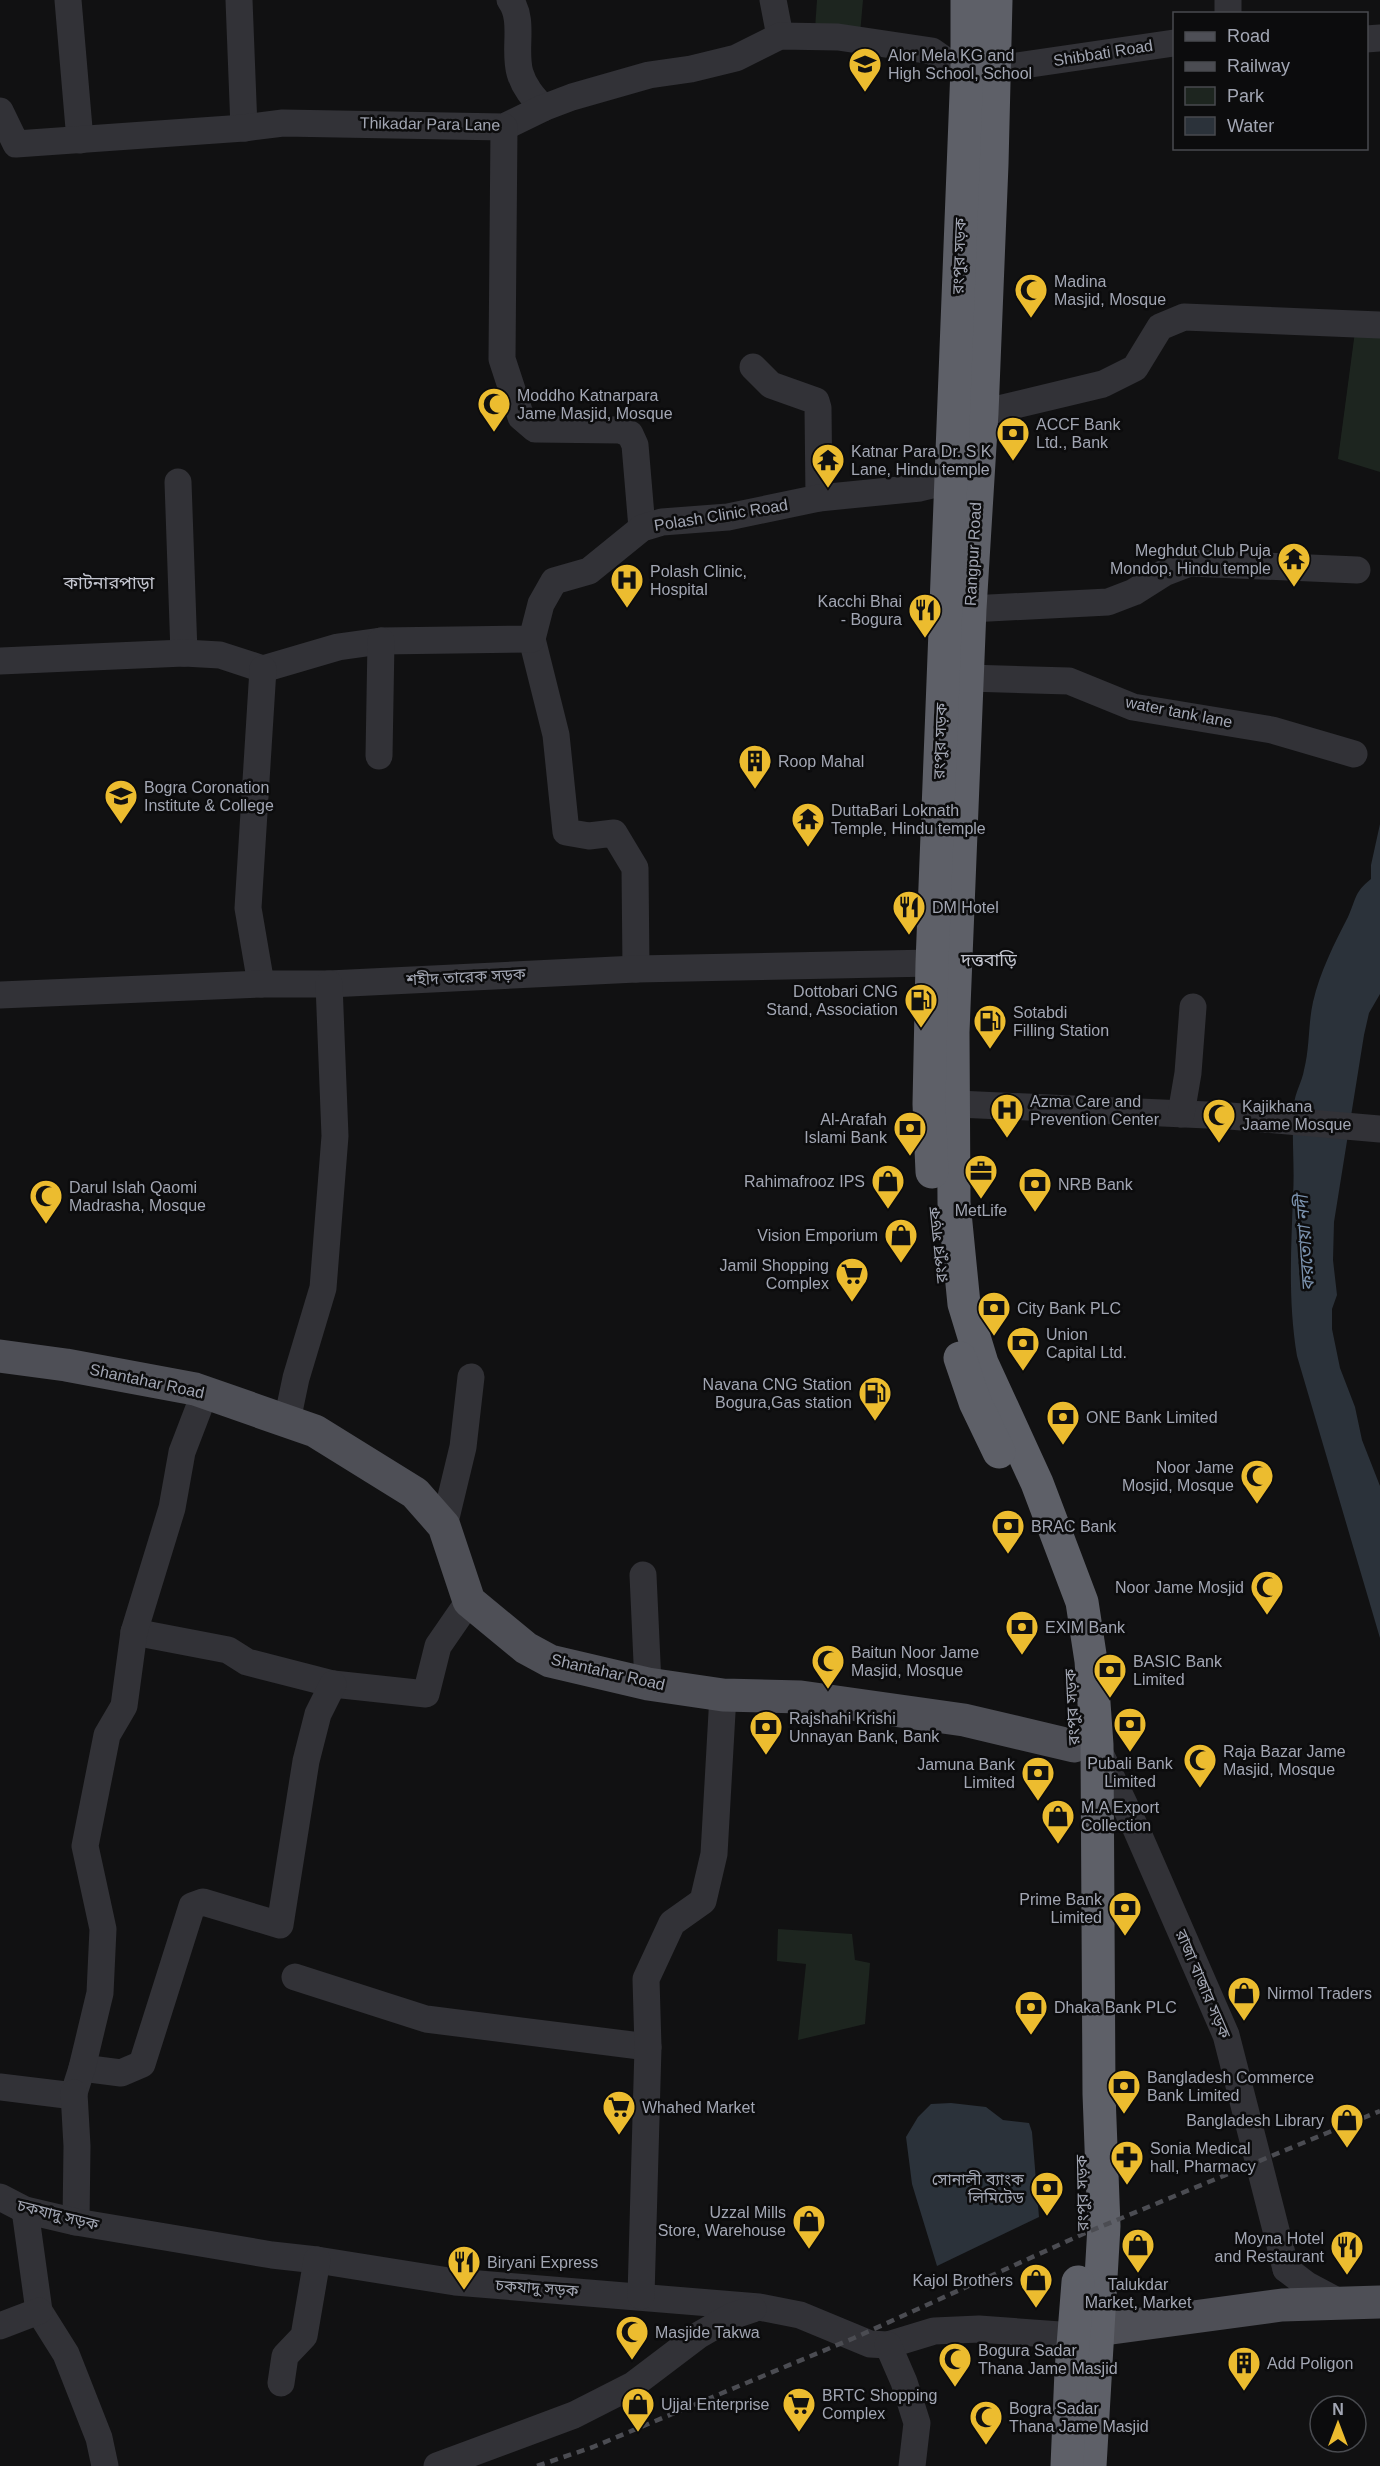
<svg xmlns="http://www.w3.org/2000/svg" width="1380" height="2466" viewBox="0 0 1380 2466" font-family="Helvetica,'Noto Sans Bengali',sans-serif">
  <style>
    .green { fill: #1d251f }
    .water { fill: #2b323a }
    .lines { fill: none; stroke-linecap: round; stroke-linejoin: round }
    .minor { stroke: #323237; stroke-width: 27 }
    .major { stroke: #4e4f56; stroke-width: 33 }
    .highway { stroke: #5e6068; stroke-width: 33 }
    .rail { stroke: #4b4c52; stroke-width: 4.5; stroke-dasharray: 8 6; stroke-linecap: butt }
    .labels { text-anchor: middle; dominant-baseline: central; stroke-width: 5; stroke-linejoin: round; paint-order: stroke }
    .street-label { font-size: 16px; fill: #a2a6b3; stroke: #0c0c0d }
    .poi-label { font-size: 16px; fill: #a2a6b3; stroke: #0c0c0d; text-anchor: start }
    .neighbourhood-label { font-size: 18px; fill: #c3c5cf; stroke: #0c0c0d }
    .water-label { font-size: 18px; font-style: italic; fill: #7a91ad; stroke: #0c0c0d }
  </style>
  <rect width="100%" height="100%" fill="#111112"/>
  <g class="green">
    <path d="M817,0H863L860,34L815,29Z"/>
    <path d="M1356,324L1380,326V472L1338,459Z"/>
    <path d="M778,1929L852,1934L855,1960L870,1963L865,2024L798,2040L806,1964L777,1961Z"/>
  </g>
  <g class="water">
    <path d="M1380,824V994L1369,1013L1364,1035L1334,1222L1333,1260L1337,1295L1332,1309V1329L1340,1368L1355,1407L1362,1440L1380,1486V1638L1297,1356C1288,1302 1291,1250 1293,1196C1295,1165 1291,1135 1294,1105C1295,1092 1302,1082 1304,1070C1310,1047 1308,1024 1313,1002C1320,972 1334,944 1348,917C1356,900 1354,892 1371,879V865Z"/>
    <path d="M951,2103L986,2107L1003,2120L1029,2123L1032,2132L1039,2217L937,2266L912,2184L906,2137L918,2117L931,2104Z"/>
  </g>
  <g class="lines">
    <g class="minor">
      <path d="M68,0L80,140"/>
      <path d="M239,0L244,128"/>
      <path d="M510,0C525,20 513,50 520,73C524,87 533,97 543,108"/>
      <path d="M773,0L780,36"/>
      <path d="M1228,0V14"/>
      <path d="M1366,39L1380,38"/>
      <path d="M0,111L16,144L244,128L283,123L504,127L543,108L572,97L649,75L691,69L736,58L780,36L838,37L932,51L952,65L967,68L996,69L1174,43"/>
      <path d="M504,127L502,359L521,417L535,429L620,430L630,434L635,445L642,528"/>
      <path d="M753,367L771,385L816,401L818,408L819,498"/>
      <path d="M982,413L1103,384L1135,368L1160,327L1184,317L1380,325"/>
      <path d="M178,482L184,653"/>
      <path d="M970,609L1108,602L1134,592L1164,573L1190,563L1357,570"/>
      <path d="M532,639L556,735L566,832L589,836L614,833L635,868L636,969"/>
      <path d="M0,661L184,653L220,655L263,669"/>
      <path d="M263,669L338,647L381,641L532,639L541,604L554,581L589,571L642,528L662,522L728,517L819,498L920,488L949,481"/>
      <path d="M968,678L1069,681L1133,707L1272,730L1354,754"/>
      <path d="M379,756L381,641"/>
      <path d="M261,984L248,908L263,669"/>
      <path d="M0,995L261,984H329L636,969L932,963"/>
      <path d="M935,1103L1230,1116L1380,1129"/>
      <path d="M1181,1114L1188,1073L1193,1007"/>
      <path d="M287,1421L296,1378L323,1288L335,1136L329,984"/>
      <path d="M444,1526L463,1447L471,1377"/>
      <path d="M643,1575L648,1684"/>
      <path d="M134,1632L228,1650L247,1662L333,1684L426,1694L438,1646L469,1601"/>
      <path d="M1098,1749L1137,1831L1226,2035L1286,2269"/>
      <path d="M295,1977L426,2019L648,2047"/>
      <path d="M82,2068L121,2073L142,2064L192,1906L203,1902L280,1925L306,1761L318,1714L333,1684"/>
      <path d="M0,2087L66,2095L74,2093L82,2068L100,1993L103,1929L85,1846L107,1735L124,1706L134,1632L172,1508L182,1452L205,1392"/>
      <path d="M74,2093L77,2146L76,2222"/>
      <path d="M0,2197L25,2210L76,2222L272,2255L317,2260L455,2282L759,2307L800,2315L870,2344L888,2345L934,2331L979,2329L1074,2336"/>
      <path d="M25,2210L39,2311L66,2354L99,2438L105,2466"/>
      <path d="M1286,2269L1307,2285L1341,2303"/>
      <path d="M641,2296L648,2047L646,1979L672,1923L703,1901L714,1854L723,1695"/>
      <path d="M0,2326L39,2311"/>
      <path d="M888,2345L904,2382L917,2423L912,2466"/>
      <path d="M281,2383L285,2356L304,2336L317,2260"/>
      <path d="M437,2466L574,2415L633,2385L699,2335L732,2316L753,2309"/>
    </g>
    <g class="major">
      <path d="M0,1356L66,1365L195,1389L315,1431L415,1493L444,1526L469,1601L526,1648L550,1661L648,1684L723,1695L801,1697L964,1720L1074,1746"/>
      <path d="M1097,2330L1282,2305L1380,2302"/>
    </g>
    <g class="highway">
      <path d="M996,0L992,164L982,413L970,609L953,1032L954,1203L964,1304L982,1363L1037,1483L1082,1602L1091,1661L1097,1745L1099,2094L1104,2226L1090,2466"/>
      <path d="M932,1172L929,1104L932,963L967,68V0"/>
      <path d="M960,1358L975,1402L999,1452"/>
      <path d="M1067,2466L1071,2371L1078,2282"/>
    </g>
    <path class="rail" d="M537,2466L593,2447L854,2338L1083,2234L1380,2111"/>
  </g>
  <defs>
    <g id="school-pin" transform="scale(1.725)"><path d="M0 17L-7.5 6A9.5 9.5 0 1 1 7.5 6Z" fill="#ecbc2f" stroke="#0c0c0d"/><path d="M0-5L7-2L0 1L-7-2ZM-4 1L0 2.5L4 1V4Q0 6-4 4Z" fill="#111"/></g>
    <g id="mosque-pin" transform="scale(1.725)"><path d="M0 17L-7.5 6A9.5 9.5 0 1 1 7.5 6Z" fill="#ecbc2f" stroke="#0c0c0d"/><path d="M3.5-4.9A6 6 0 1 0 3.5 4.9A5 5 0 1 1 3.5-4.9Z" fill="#111"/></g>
    <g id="bank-pin" transform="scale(1.725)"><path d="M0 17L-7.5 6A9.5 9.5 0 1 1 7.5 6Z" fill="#ecbc2f" stroke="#0c0c0d"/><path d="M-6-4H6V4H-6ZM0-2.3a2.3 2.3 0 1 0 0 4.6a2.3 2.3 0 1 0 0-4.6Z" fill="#111"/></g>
    <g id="temple-pin" transform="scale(1.725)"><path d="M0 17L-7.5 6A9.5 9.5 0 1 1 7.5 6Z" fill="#ecbc2f" stroke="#0c0c0d"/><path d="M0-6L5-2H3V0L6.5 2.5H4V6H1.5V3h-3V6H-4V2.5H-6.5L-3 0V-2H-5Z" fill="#111"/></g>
    <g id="hospital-pin" transform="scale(1.725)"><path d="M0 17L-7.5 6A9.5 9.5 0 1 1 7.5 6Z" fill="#ecbc2f" stroke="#0c0c0d"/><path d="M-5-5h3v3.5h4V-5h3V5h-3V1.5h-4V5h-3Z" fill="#111"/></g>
    <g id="restaurant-pin" transform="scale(1.725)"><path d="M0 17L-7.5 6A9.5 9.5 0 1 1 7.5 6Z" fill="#ecbc2f" stroke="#0c0c0d"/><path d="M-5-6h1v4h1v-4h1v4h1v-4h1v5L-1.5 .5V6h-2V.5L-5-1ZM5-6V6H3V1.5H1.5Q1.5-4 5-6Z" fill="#111"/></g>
    <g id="building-pin" transform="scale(1.725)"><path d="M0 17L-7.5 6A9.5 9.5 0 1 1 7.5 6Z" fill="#ecbc2f" stroke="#0c0c0d"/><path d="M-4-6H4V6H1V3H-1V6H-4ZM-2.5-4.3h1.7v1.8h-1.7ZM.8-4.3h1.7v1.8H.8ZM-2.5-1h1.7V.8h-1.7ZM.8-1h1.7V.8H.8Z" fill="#111"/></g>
    <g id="fuel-pin" transform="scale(1.725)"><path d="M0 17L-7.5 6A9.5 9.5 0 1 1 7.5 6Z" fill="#ecbc2f" stroke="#0c0c0d"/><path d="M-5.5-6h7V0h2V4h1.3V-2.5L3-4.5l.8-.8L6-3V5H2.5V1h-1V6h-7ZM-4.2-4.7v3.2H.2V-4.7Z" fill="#111"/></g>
    <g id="office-pin" transform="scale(1.725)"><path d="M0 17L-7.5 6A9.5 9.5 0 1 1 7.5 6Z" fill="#ecbc2f" stroke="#0c0c0d"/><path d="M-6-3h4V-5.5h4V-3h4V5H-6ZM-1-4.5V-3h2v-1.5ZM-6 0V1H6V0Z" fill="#111"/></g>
    <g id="shop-pin" transform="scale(1.725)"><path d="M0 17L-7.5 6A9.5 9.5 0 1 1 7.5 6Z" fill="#ecbc2f" stroke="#0c0c0d"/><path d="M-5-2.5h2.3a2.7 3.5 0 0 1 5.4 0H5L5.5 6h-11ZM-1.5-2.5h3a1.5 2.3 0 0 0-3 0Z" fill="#111"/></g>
    <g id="supermarket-pin" transform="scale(1.725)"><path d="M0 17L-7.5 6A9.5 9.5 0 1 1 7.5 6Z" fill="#ecbc2f" stroke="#0c0c0d"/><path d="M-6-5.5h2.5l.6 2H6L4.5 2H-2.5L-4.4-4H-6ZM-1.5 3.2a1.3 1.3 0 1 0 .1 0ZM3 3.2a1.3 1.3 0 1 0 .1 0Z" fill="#111"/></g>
    <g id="pharmacy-pin" transform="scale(1.725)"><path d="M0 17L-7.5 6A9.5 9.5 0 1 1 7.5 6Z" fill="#ecbc2f" stroke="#0c0c0d"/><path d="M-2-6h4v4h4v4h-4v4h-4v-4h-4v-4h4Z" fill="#111"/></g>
  </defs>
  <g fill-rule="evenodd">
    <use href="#school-pin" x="865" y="64"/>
    <use href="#mosque-pin" x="1031" y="290"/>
    <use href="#mosque-pin" x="494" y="404"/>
    <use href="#bank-pin" x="1013" y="433"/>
    <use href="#temple-pin" x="828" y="460"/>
    <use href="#temple-pin" x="1294" y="559"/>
    <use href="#hospital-pin" x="627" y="580"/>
    <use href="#restaurant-pin" x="925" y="610"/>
    <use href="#building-pin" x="755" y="761"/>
    <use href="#school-pin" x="121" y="796"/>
    <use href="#temple-pin" x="808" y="819"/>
    <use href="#restaurant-pin" x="909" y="907"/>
    <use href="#fuel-pin" x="921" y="1000"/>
    <use href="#fuel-pin" x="990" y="1021"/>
    <use href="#hospital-pin" x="1007" y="1110"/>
    <use href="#mosque-pin" x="1219" y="1115"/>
    <use href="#bank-pin" x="910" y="1128"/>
    <use href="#office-pin" x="981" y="1171"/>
    <use href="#shop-pin" x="888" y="1181"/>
    <use href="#bank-pin" x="1035" y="1184"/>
    <use href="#mosque-pin" x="46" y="1196"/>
    <use href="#shop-pin" x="901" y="1235"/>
    <use href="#supermarket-pin" x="852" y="1274"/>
    <use href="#bank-pin" x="994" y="1308"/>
    <use href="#bank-pin" x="1023" y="1343"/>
    <use href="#fuel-pin" x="875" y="1393"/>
    <use href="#bank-pin" x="1063" y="1417"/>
    <use href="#mosque-pin" x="1257" y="1476"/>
    <use href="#bank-pin" x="1008" y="1526"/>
    <use href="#mosque-pin" x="1267" y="1587"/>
    <use href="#bank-pin" x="1022" y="1627"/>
    <use href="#mosque-pin" x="828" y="1661"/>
    <use href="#bank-pin" x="1110" y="1670"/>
    <use href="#bank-pin" x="1130" y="1724"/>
    <use href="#bank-pin" x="766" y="1727"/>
    <use href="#mosque-pin" x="1200" y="1760"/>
    <use href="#bank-pin" x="1038" y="1773"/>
    <use href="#shop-pin" x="1058" y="1816"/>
    <use href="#bank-pin" x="1125" y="1908"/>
    <use href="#shop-pin" x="1244" y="1993"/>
    <use href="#bank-pin" x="1031" y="2007"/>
    <use href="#bank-pin" x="1124" y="2086"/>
    <use href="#supermarket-pin" x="619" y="2107"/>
    <use href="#shop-pin" x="1347" y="2120"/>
    <use href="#pharmacy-pin" x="1127" y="2157"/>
    <use href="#bank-pin" x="1047" y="2188"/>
    <use href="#shop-pin" x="809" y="2221"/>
    <use href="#shop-pin" x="1138" y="2245"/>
    <use href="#restaurant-pin" x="1347" y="2247"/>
    <use href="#restaurant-pin" x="464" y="2262"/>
    <use href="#shop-pin" x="1036" y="2280"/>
    <use href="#mosque-pin" x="632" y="2332"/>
    <use href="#mosque-pin" x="955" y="2359"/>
    <use href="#building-pin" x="1244" y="2363"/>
    <use href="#shop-pin" x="638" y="2404"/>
    <use href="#supermarket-pin" x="799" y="2404"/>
    <use href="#mosque-pin" x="986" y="2417"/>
  </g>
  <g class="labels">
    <g class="street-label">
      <text transform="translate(1103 53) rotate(-9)">Shibbati Road</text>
      <text transform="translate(430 124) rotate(1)">Thikadar Para Lane</text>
      <text transform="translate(959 256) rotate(-88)">রংপুর সড়ক</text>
      <text transform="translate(721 515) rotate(-9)">Polash Clinic Road</text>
      <text transform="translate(973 554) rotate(-87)">Rangpur Road</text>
      <text transform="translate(1179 712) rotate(11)">water tank lane</text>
      <text transform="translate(940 741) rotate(-88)">রংপুর সড়ক</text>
      <text transform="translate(466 977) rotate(-3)">শহীদ তারেক সড়ক</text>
      <text transform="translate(938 1245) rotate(-96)">রংপুর সড়ক</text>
      <text transform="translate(147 1381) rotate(12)">Shantahar Road</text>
      <text transform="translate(608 1672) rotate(13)">Shantahar Road</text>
      <text transform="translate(1072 1707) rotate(-93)">রংপুর সড়ক</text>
      <text transform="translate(1203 1984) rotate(67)">রাজা বাজার সড়ক</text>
      <text transform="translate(1082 2193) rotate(-91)">রংপুর সড়ক</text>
      <text transform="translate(58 2215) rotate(14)">চকযাদু সড়ক</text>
      <text transform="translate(537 2288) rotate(4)">চকযাদু সড়ক</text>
    </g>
    <g class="poi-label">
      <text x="888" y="55">Alor Mela KG and<tspan x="888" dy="18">High School, School</tspan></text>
      <text x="1054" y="281">Madina<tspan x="1054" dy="18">Masjid, Mosque</tspan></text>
      <text x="517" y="395">Moddho Katnarpara<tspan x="517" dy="18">Jame Masjid, Mosque</tspan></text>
      <text x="1036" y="424">ACCF Bank<tspan x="1036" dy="18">Ltd., Bank</tspan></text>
      <text x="851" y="451">Katnar Para Dr. S K<tspan x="851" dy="18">Lane, Hindu temple</tspan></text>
      <text x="1271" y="550" text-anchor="end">Meghdut Club Puja<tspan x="1271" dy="18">Mondop, Hindu temple</tspan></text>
      <text x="650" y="571">Polash Clinic,<tspan x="650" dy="18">Hospital</tspan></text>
      <text x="902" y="601" text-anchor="end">Kacchi Bhai<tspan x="902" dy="18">- Bogura</tspan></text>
      <text x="778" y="761">Roop Mahal</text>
      <text x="144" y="787">Bogra Coronation<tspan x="144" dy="18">Institute &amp; College</tspan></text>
      <text x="831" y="810">DuttaBari Loknath<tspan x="831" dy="18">Temple, Hindu temple</tspan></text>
      <text x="932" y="907">DM Hotel</text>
      <text x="898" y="991" text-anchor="end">Dottobari CNG<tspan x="898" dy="18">Stand, Association</tspan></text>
      <text x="1013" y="1012">Sotabdi<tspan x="1013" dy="18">Filling Station</tspan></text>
      <text x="1030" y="1101">Azma Care and<tspan x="1030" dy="18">Prevention Center</tspan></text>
      <text x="1242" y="1106">Kajikhana<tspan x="1242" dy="18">Jaame Mosque</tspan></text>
      <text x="887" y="1119" text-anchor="end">Al-Arafah<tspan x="887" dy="18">Islami Bank</tspan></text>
      <text x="865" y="1181" text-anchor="end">Rahimafrooz IPS</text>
      <text x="1058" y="1184">NRB Bank</text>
      <text x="69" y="1187">Darul Islah Qaomi<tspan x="69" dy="18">Madrasha, Mosque</tspan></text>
      <text x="981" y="1210" text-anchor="middle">MetLife</text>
      <text x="878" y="1235" text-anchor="end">Vision Emporium</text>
      <text x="829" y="1265" text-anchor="end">Jamil Shopping<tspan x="829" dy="18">Complex</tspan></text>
      <text x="1017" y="1308">City Bank PLC</text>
      <text x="1046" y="1334">Union<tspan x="1046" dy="18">Capital Ltd.</tspan></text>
      <text x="852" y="1384" text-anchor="end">Navana CNG Station<tspan x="852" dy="18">Bogura,Gas station</tspan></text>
      <text x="1086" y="1417">ONE Bank Limited</text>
      <text x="1234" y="1467" text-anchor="end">Noor Jame<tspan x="1234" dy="18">Mosjid, Mosque</tspan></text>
      <text x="1031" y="1526">BRAC Bank</text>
      <text x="1244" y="1587" text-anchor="end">Noor Jame Mosjid</text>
      <text x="1045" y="1627">EXIM Bank</text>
      <text x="851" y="1652">Baitun Noor Jame<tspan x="851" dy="18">Masjid, Mosque</tspan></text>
      <text x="1133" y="1661">BASIC Bank<tspan x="1133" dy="18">Limited</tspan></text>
      <text x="789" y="1718">Rajshahi Krishi<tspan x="789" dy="18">Unnayan Bank, Bank</tspan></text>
      <text x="1223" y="1751">Raja Bazar Jame<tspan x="1223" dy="18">Masjid, Mosque</tspan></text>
      <text x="1130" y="1763" text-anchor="middle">Pubali Bank<tspan x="1130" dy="18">Limited</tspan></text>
      <text x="1015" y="1764" text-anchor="end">Jamuna Bank<tspan x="1015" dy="18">Limited</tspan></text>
      <text x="1081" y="1807">M.A Export<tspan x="1081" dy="18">Collection</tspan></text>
      <text x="1102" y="1899" text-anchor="end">Prime Bank<tspan x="1102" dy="18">Limited</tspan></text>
      <text x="1267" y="1993">Nirmol Traders</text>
      <text x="1054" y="2007">Dhaka Bank PLC</text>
      <text x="1147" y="2077">Bangladesh Commerce<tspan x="1147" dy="18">Bank Limited</tspan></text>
      <text x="642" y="2107">Whahed Market</text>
      <text x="1324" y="2120" text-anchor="end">Bangladesh Library</text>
      <text x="1150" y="2148">Sonia Medical<tspan x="1150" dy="18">hall, Pharmacy</tspan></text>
      <text x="1024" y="2179" text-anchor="end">সোনালী ব্যাংক<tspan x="1024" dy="18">লিমিটেড</tspan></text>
      <text x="786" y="2212" text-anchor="end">Uzzal Mills<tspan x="786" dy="18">Store, Warehouse</tspan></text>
      <text x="1324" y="2238" text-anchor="end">Moyna Hotel<tspan x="1324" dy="18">and Restaurant</tspan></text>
      <text x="487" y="2262">Biryani Express</text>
      <text x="1013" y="2280" text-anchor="end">Kajol Brothers</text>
      <text x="1138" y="2284" text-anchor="middle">Talukdar<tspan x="1138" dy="18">Market, Market</tspan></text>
      <text x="655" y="2332">Masjide Takwa</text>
      <text x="978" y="2350">Bogura Sadar<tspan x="978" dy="18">Thana Jame Masjid</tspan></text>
      <text x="1267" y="2363">Add Poligon</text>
      <text x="822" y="2395">BRTC Shopping<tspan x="822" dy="18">Complex</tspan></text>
      <text x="661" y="2404">Ujjal Enterprise</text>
      <text x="1009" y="2408">Bogra Sadar<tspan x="1009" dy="18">Thana Jame Masjid</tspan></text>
    </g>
    <g class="neighbourhood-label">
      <text x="109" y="583">কাটনারপাড়া</text>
      <text x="989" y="960">দত্তবাড়ি</text>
    </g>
    <g class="water-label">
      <text transform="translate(1305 1243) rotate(-94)">করতোয়া নদী</text>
    </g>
  </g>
  <rect x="1173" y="12" width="195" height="138" fill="#0c0c0d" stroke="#484a4f" stroke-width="1.5"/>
  <rect x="1185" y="32" width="30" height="9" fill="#4e4f56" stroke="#484a4f" stroke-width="1.5"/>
  <text x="1227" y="42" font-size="18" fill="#a2a6b3">Road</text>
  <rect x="1185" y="62" width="30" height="9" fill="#4b4c52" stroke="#484a4f" stroke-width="1.5"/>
  <text x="1227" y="72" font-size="18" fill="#a2a6b3">Railway</text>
  <rect x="1185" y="87" width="30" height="18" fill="#1d251f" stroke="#484a4f" stroke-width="1.5"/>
  <text x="1227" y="102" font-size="18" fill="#a2a6b3">Park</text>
  <rect x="1185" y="117" width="30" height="18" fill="#2b323a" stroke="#484a4f" stroke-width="1.5"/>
  <text x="1227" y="132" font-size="18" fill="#a2a6b3">Water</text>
  <g transform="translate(1338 2424)"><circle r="28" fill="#0c0c0d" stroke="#484a4f" stroke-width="1.5"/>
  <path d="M0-4.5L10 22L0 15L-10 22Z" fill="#ecbc2f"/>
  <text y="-9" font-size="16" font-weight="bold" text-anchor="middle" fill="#a2a6b3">N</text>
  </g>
</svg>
